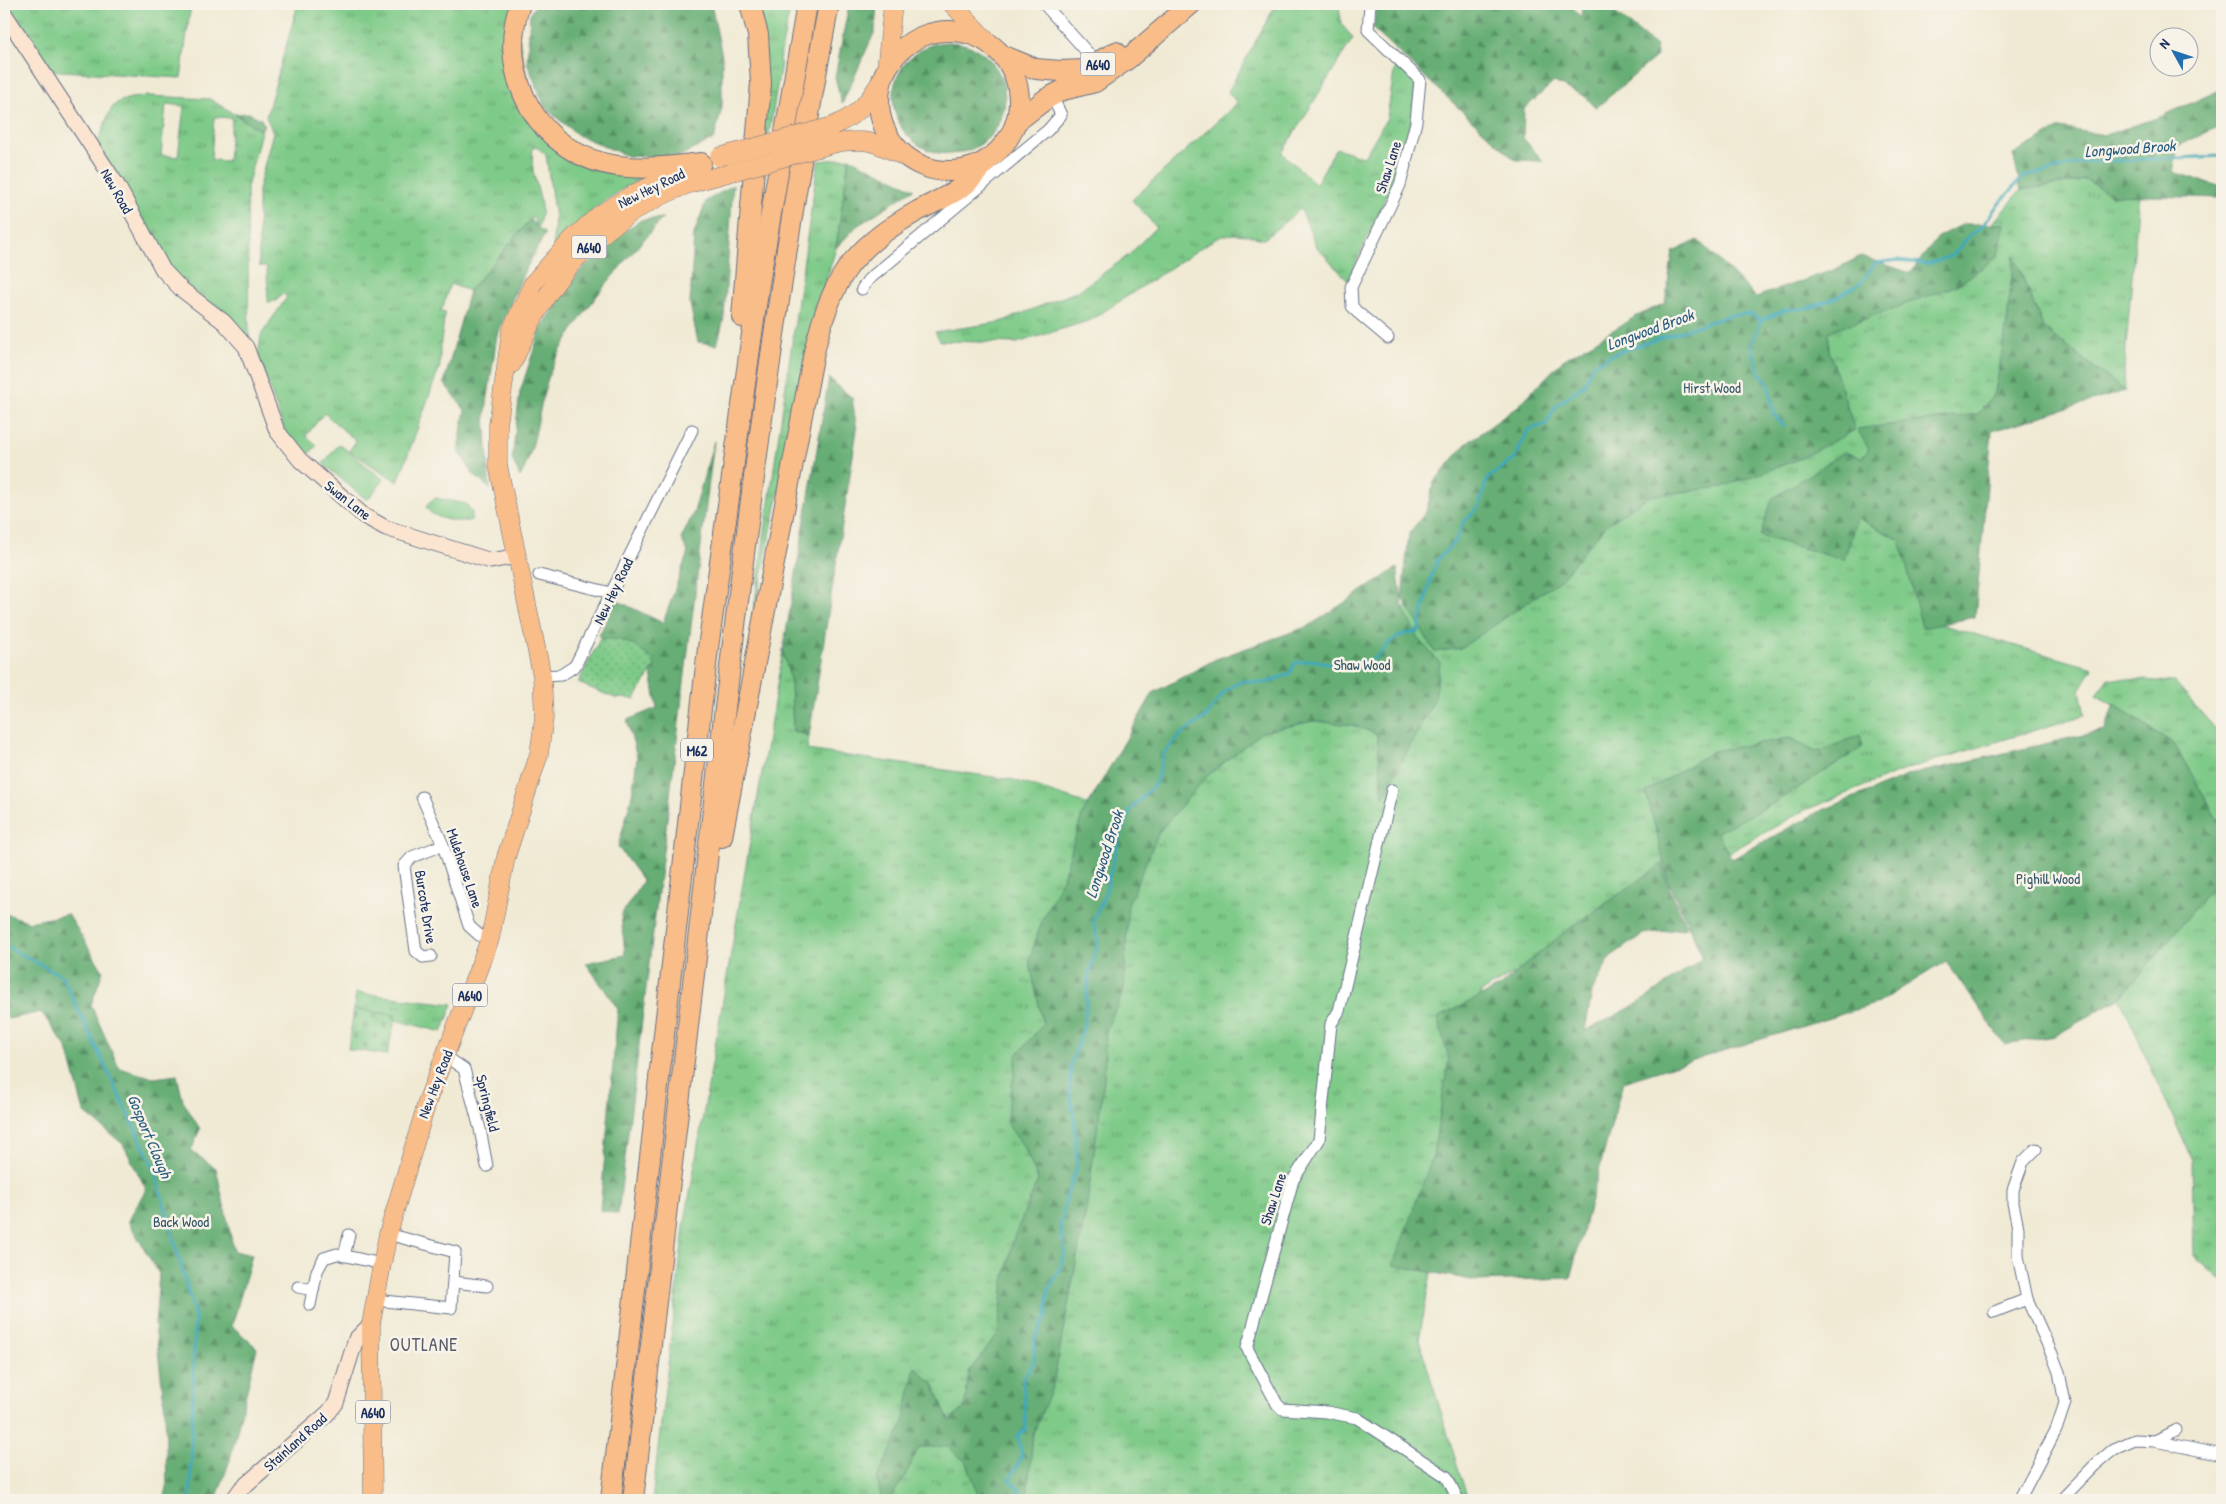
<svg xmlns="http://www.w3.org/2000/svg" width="2226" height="1504" viewBox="0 0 2226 1504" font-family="'Patrick Hand',sans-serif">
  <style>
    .grass { fill: url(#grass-tufts); stroke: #4c7c73; fill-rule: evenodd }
    .forest { fill: url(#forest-firs); stroke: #406e69 }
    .cemetery { fill: url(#cemetery-stones); stroke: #4c7c73 }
    .park { fill: url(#park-dots); stroke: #4c7c73 }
    .garden { fill: #7eca88; stroke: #4c7c73 }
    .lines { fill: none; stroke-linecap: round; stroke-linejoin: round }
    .stream { stroke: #3da9bd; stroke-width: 3 }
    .street-casing { stroke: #667087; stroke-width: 13 }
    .secondary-casing { stroke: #667087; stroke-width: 17 }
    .primary-casing { stroke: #667087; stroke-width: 19 }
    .highway-casing { stroke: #667087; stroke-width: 22 }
    .street { stroke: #fff; stroke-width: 11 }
    .secondary { stroke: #fce5d0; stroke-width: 15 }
    .primary { stroke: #f8bd89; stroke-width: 18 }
    .highway { stroke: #f8bd89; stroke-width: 20 }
    .primary-bridge-casing { stroke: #667087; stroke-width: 19; stroke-linecap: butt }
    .primary-bridge { stroke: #f8bd89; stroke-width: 18 }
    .labels { text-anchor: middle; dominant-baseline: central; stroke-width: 5; stroke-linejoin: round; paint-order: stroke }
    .shield { fill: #f7f3e8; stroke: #5d6a87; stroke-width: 1 }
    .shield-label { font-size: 14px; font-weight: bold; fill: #1b2f5e }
    .street-label { font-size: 15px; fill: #1b2f5e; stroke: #f7f3e8 }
    .park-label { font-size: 15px; fill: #345668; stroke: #f7f3e8 }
    .water-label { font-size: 16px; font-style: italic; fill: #275a7f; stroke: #f7f3e8 }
    .quarter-label { font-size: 18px; letter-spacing: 1px; fill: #595a6b; stroke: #f7f3e8 }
  </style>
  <defs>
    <pattern id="grass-tufts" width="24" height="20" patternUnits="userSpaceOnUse" patternTransform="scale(1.25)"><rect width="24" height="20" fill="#7eca88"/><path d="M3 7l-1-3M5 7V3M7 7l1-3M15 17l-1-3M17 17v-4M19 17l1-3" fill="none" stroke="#66a472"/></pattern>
    <pattern id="forest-firs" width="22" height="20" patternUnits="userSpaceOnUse" patternTransform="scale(1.25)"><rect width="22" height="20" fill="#66ae74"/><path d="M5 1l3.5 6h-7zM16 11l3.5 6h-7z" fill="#538e62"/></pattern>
    <pattern id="cemetery-stones" width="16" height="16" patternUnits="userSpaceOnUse" patternTransform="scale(1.25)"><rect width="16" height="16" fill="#7eca88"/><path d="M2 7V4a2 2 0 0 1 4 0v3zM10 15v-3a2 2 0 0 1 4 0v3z" fill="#66a472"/></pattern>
    <pattern id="park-dots" width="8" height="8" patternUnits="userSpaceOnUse" patternTransform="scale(1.25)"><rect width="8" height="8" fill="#7eca88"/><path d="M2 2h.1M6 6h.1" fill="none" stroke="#66a472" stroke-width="1.8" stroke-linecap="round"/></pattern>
  </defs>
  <rect width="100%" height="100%" fill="#f7f3e8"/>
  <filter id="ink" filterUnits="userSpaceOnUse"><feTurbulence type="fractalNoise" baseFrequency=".02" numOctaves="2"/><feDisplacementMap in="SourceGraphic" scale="10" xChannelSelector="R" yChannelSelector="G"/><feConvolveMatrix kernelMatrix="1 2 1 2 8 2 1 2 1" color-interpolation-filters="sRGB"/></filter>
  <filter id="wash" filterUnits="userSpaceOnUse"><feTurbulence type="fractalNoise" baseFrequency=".0096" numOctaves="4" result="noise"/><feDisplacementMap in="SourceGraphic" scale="20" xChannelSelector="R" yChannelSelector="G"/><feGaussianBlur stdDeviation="1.12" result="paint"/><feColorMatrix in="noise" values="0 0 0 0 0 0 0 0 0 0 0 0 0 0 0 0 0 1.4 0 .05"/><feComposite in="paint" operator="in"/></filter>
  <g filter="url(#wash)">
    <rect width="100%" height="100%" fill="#f0ead4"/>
    <g class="grass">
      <path d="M5,4H191L181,78L44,70Z"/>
      <path d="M298,4H513L536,130L650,174C612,192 584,217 554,245L553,241L555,218L546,155L538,148L533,147C532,157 532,170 535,179C539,196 545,210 538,227L535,224L534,217L530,220L469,291L450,284L443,307L440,311L445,313L440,348V366L398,482L349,451L356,441L324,413L306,436L317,445L306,457L288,440L258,356L261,335L287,297L282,293L276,301L268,302L267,267L259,266L258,190L273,132L266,117Z"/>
      <path d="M754,4H791L779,61L781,63L769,134L760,137Z"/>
      <path d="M1276,4H1339L1341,24L1353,38L1282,153L1316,184L1336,148L1364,157L1387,118L1395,65L1416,83L1412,119L1391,185L1348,281L1316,246L1301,209L1264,239C1245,235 1232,230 1213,240L1091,320L1017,343L940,341L935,332L1001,322L1078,291L1129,255L1156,227L1132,200L1237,103L1228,92Z"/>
      <path d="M149,96L210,99L261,131L247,188L249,337L174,275L97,144C113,110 103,99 149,96ZM166,104L184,106L178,157L161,155ZM214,117L232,118L228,161L211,160Z"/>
      <path d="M849,158L836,248L814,320L751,629L818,161Z"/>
      <path d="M2086,180L2112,195L2139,194L2124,371L2125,391L2044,329L2014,257L2007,323L1995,393L1978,414L1874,427L1936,623L2093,668L2080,690L2085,715L1907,769L1803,811L1481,992L1419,1340L1468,1500H652L684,1227L783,650L791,683L793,731L809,736L807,750L1014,780L1103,809L1389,625L1600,376L1840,319L2005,224H1992L2021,190Z"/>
      <path d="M2108,678L2174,682L2222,736V827L2174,744L2097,695Z"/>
      <path d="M2222,876V1281L2194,1256L2192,1160L2120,998Z"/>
      <path d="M356,993L453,1004L442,1032L395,1020V1015L354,1009Z"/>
    </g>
    <g class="forest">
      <path d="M536,4H711L722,56V108L714,139L676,158L627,156L578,135L545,108L527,62L530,14Z"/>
      <path d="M849,4H877L875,31L842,104L835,77Z"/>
      <path d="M1377,4H1570L1581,18L1582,4H1604L1656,46L1657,56L1596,108L1586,97L1554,82L1524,109L1523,138L1543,161L1515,160L1373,29Z"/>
      <circle cx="949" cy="98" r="56"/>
      <path d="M2222,89V125L2178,146L2173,172L2222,187V198L2112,195L2086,180L2021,190L2013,154L2060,128L2105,135L2160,117Z"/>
      <path d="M249,113L261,119L264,124L261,131L235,114Z"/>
      <path d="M849,158L914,189L857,226L836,248Z"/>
      <path d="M733,185L724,318L717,345L698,342L690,304L694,234L706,201Z"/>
      <path d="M663,218C623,263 583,307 555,361C537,397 540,442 520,477L512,459L520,392L541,328L579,272L611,240L641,220Z"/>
      <path d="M530,220L545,234L524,272L497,335L485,417L490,489L472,473L458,449L465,410L444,383L469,291Z"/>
      <path d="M1964,224H2005L1998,256L1958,285L1829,332V350L1855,430L1797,460L1722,487L1649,496L1607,524L1560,580L1461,648L1435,652L1402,597L1409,533L1426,512L1434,482L1466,444L1518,406L1563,360L1635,317L1665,303L1673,252L1698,240L1756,297L1836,269L1861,256L1910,273L1939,236Z"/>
      <path d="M2014,256L2044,329L2125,391L1992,431L1975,617L1922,628L1900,540L1857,518L1844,560L1760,536L1772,499L1844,452L1862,458L1869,449L1857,429L1978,414L1995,393L2007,323Z"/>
      <path d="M829,378L852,398L857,430L809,736L793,731L791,683L783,650Z"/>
      <path d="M714,441L618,1214L600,1210L618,1009L586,963L625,955L621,915L643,881L618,847L632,795L637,757L627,720L657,708L649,661L603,641L599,636L616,600L663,623L688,552L681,539L694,512Z"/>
      <path d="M1397,568L1403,608L1418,639L1440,663L1435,698L1383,798L1377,734L1352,725L1314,721L1262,732L1206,777L1159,832L1128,904L1124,990L1106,1030L1104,1080L1086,1210L1053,1385L1033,1434L1027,1500H980L967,1463L948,1447H919L904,1478L889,1500H882L877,1479L903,1425L915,1367L934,1385L949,1421L965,1408L969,1372L998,1334L1004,1281L1014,1237L1038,1180L1025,1149L1006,1122L1017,1055L1043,1024L1029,960L1043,918L1063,878L1082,815L1153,693L1216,659L1309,626Z"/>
      <path d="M2114,704L2174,744L2222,827V876L2120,998L2055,1036L2004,1044L1946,961L1878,1003L1623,1082L1570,1278L1477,1281L1393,1265L1433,1155L1449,1058L1437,1018L1499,987L1562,934L1662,864L1667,883L1687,928L1643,934L1610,957L1592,992L1585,1031L1639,1003L1703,958L1669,883L1646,792L1713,751L1790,738L1816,752L1860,735L1863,747L1769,806L1717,832L1732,859L1818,812L1909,775L2105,730Z"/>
      <path d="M4,913L30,922L68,914L103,971L91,1005L119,1068L154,1078L177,1075L183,1101L200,1129L191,1151L216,1168L234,1251L252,1255L232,1326L257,1348L230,1460L216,1500H163L167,1489L165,1410L155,1325L159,1274L128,1221L146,1189L123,1144L84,1112L67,1048L41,1012L8,1019L4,1014Z"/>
    </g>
    <path class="cemetery" d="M354,1009L396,1015L387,1055L348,1049Z"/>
    <path class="park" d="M600,639C627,638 634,645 654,661L655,665L635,699L615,698L578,683Z"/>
    <g class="garden">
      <path d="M339,444L384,480L367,500L323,464Z"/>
      <path d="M436,498L466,504L472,512L471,520C455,526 407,511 436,498Z"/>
    </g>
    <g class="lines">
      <g class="stream">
        <path d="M1761,320L1752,345L1753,351L1761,376L1767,381L1772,402L1773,413L1784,426"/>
        <path d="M4,945L62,976L154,1168L195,1316L190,1500"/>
        <path d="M1016,1500L1020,1489L1009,1480L1022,1457L1018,1435L1026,1429L1023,1379L1034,1362L1035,1339L1047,1315L1048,1292L1059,1270L1065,1251L1060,1226L1067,1195L1077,1167L1075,1126L1070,1092L1071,1065L1084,1025L1089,974L1098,942L1093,920L1104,897L1119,839L1131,809L1156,783L1163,755L1180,735L1206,717L1225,691L1241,681L1266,683L1289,674L1295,663L1311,660L1357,668L1378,656L1391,641L1404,634L1418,632L1431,577L1438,559L1456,540L1463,523L1479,507L1487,479L1515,458L1528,430L1546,424L1556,406L1584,385L1593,365L1613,354L1730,315L1751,314L1761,320L1786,310L1809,308L1835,298L1861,283L1875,263L1899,260L1927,264L1952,256L1970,235L1981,228L1996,207L2023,177L2086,162L2222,156"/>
      </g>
    </g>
  </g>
  <g filter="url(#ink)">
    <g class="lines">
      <g class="street-casing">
        <g id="street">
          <path d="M1044,4L1088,53"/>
          <path d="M1370,4L1368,30L1420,80L1416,122L1400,185L1351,287L1352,306L1356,311L1388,338"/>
          <path d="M862,289L868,280L1048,130L1061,115L1052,96"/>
          <path d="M539,575L611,593"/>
          <path d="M542,676L561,675L575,666L692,430"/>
          <path d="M1392,790L1339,1011L1331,1024L1319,1140L1293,1180L1247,1348L1277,1404L1282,1409L1327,1412L1357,1418L1447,1477L1458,1500"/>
          <path d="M422,797L443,845L469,926L479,935L490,939"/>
          <path d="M431,956L423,957L416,951L404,866L412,857L443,845"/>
          <path d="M445,1056L464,1069L480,1129L487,1166"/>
          <path d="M344,1256L349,1235"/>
          <path d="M454,1282L487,1286"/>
          <path d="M298,1287L313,1290"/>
          <path d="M375,1300L451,1308L455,1252L388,1234"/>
          <path d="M310,1305L317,1271L324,1258L337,1254L382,1264"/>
          <path d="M1994,1312L2027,1299"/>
          <path d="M2155,1441L2222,1455"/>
          <path d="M2019,1500L2056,1430L2065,1403L2059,1372L2052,1354L2027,1299L2018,1256V1228L2013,1203V1190L2023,1162L2036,1149"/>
          <path d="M2061,1500L2095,1465L2114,1449L2135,1440L2155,1441L2176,1430"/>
          <path d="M2219,1500L2222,1494"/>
        </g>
      </g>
      <g class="secondary-casing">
        <g id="secondary">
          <path d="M4,13L117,185L163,270L181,289L224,322L246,347L277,431L300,460L364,516L386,528L491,561L517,556"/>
          <path d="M233,1500L241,1489L328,1413L336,1403L356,1339L371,1324"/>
        </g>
      </g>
      <g class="primary-casing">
        <g id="primary">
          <path d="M952,4L987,41"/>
          <path d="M886,69L893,4"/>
          <path d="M833,126C859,114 866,105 881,81"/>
          <path d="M836,143C870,137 878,144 907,158"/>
          <path d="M512,364C520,348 526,331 535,316C566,257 623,210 684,186C699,180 716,177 732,172"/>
          <path d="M373,1500L371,1324L382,1264L388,1234L428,1099L490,939L506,857L539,754L544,718L542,676L498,465V425L511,331L533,283L573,238L599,215L633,194L693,167"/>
        </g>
      </g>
      <g class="highway-casing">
        <g id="highway">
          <path d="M520,4C495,76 540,156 618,166C646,170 674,166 701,163"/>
          <circle cx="949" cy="101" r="70"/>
          <path d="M1004,56L1036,69L1060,71L1083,70L1116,52"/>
          <path d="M1016,122L1046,99L1063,90L1095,82L1129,58L1191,4"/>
          <path d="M742,317L761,83L758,35L750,4"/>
          <path d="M722,837L814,352C831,281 851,248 916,212C930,204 959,192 969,181C975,175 981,168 987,161"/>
          <path d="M611,1500L708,648L759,284L807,4"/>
          <path d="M633,1500C656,1299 680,1098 703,897C737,598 773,300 829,4"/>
        </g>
      </g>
      <use href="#street" class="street"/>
      <use href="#secondary" class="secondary"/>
      <use href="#primary" class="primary"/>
      <use href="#highway" class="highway"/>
      <g class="primary-bridge-casing">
        <g id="primary-bridge">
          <path d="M719,157L833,126"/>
          <path d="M732,172L836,143"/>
        </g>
      </g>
      <use href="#primary-bridge" class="primary-bridge"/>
    </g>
  </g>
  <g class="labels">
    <g class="shield">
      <rect x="1080.5" y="52.5" width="35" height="23" rx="4"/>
      <rect x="571.5" y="235.5" width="35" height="23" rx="4"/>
      <rect x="681" y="738.5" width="32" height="23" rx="4"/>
      <rect x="452.5" y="983.5" width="35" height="23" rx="4"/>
      <rect x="355.5" y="1400.5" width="35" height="23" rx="4"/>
    </g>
    <g class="shield-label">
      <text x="1098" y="64">A640</text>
      <text x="589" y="247">A640</text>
      <text x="697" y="750">M62</text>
      <text x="470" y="995">A640</text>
      <text x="373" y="1412">A640</text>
    </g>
    <g class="street-label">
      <text transform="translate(1388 167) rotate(-72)">Shaw Lane</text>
      <text transform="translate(651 188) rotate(-26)">New Hey Road</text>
      <text transform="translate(117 191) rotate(60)">New Road</text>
      <text transform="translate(348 500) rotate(38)">Swan Lane</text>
      <text transform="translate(613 591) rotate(-64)">New Hey Road</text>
      <text transform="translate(465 868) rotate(71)">Mulehouse Lane</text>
      <text transform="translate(426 907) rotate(81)">Burcote Drive</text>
      <text transform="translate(435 1084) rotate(-69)">New Hey Road</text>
      <text transform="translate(488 1103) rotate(76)">Springfield</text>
      <text transform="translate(1273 1199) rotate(-72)">Shaw Lane</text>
      <text transform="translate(295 1442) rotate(-42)">Stainland Road</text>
    </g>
    <g class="park-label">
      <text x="1712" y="387">Hirst Wood</text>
      <text x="1362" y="664">Shaw Wood</text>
      <text x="2048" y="878">Pighill Wood</text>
      <text x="181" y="1221">Back Wood</text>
    </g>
    <g class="water-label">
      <text transform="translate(2130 148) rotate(-4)">Longwood Brook</text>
      <text transform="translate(1650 329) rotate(-20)">Longwood Brook</text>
      <text transform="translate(1104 854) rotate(-72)">Longwood Brook</text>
      <text transform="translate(150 1136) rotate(67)">Gosport Clough</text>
    </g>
    <g class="quarter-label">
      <text x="424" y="1344">OUTLANE</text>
    </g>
  </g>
  <rect width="2226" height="1504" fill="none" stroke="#f7f3e8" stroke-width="20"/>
  <g transform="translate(2174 52) rotate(310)"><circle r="24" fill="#f7f3e8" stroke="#9fa5b1"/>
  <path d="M0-4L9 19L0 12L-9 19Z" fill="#1f6fb2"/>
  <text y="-8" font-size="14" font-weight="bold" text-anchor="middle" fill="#1b2f5e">N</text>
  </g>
</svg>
